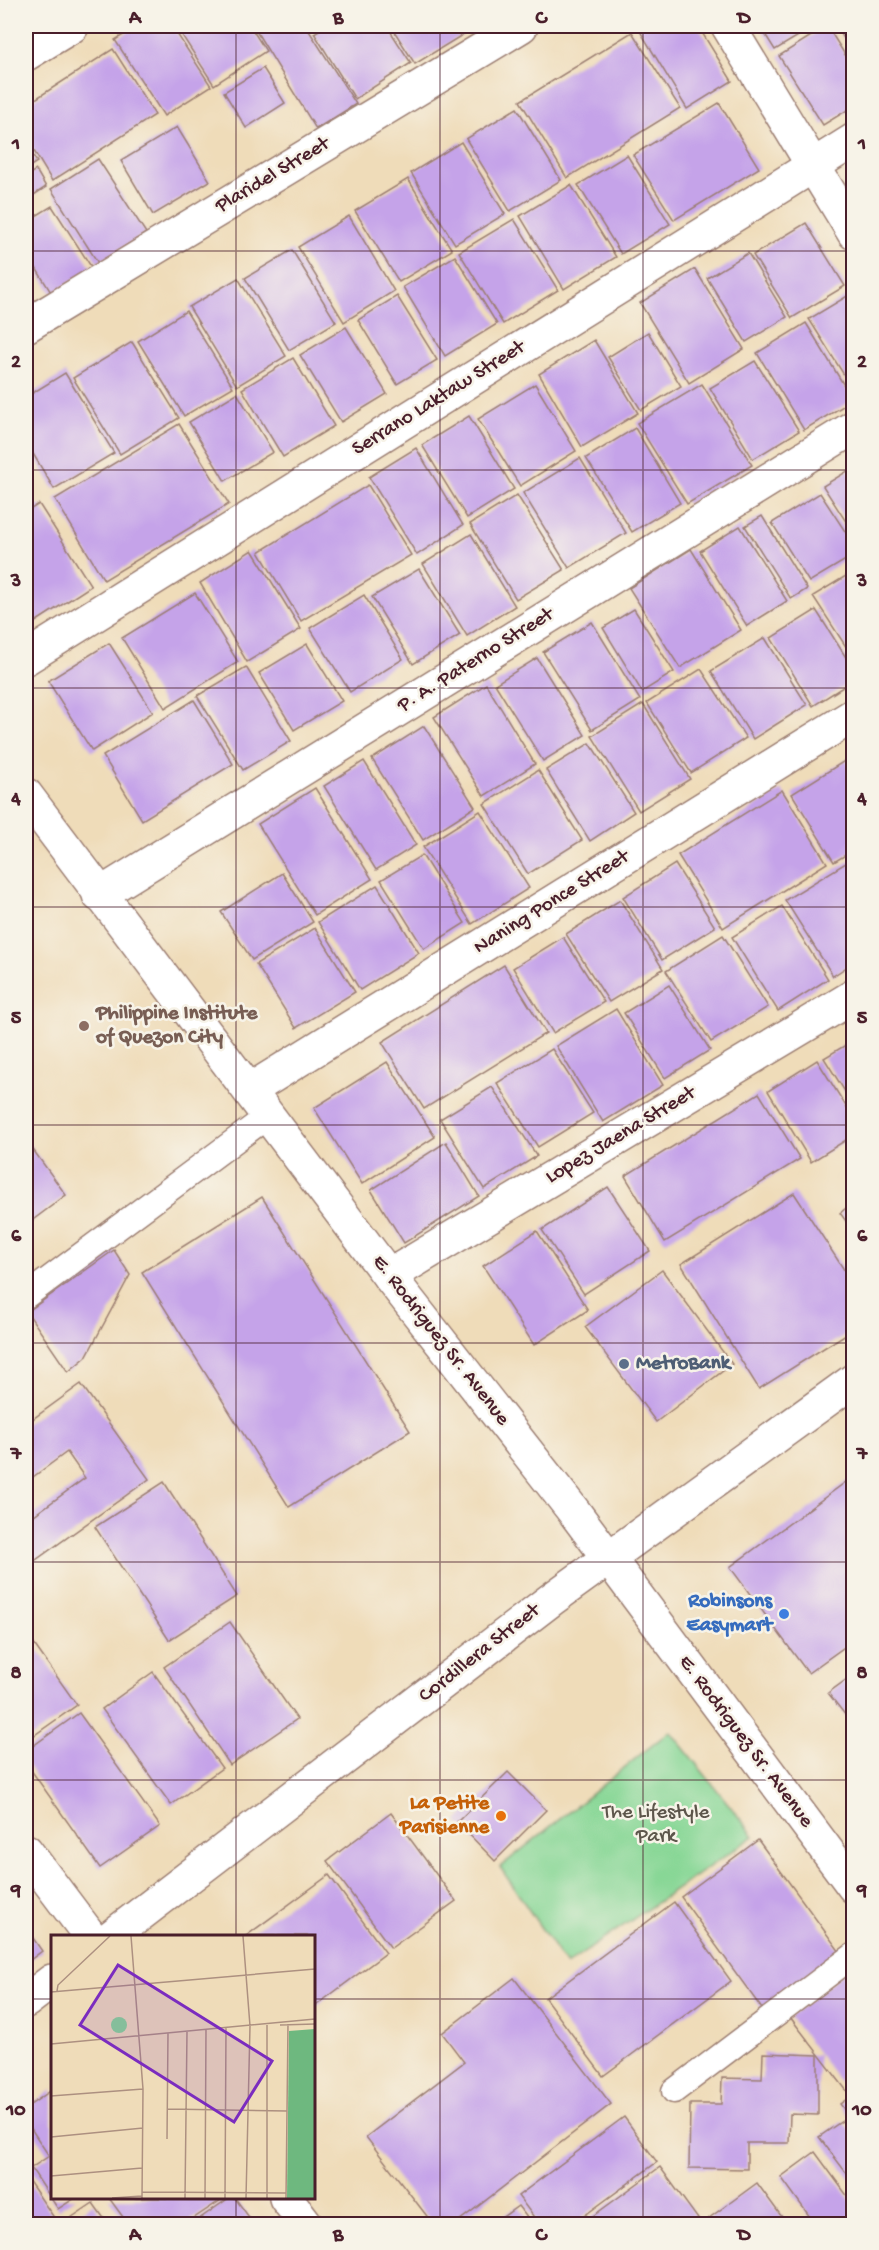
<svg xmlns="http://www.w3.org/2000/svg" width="879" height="2250" viewBox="0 0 879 2250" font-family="'Gochi Hand',sans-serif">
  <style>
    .green { fill: #88d796; stroke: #697b60; stroke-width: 1.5 }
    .building { fill: #c5a3e9 }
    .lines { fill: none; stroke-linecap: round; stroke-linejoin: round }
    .service-casing { stroke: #9c7e72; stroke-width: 27 }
    .minor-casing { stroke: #9c7e72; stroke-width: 36 }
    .tertiary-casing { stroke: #9c7e72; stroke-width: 36 }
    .secondary-casing { stroke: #9c7e72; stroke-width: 36 }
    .service { stroke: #fff; stroke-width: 24 }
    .minor { stroke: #fff; stroke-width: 33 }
    .tertiary { stroke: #fff; stroke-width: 33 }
    .secondary { stroke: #fff; stroke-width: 33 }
    .grid { fill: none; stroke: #4a1f2b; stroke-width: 1.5; stroke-opacity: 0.55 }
    .education-dot { fill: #8d6e63; stroke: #f7f3e8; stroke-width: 2 }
    .service-dot { fill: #5c6f8a; stroke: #f7f3e8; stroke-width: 2 }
    .shop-dot { fill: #3f7fe0; stroke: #f7f3e8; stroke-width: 2 }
    .food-dot { fill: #e8710a; stroke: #f7f3e8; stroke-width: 2 }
    .labels { text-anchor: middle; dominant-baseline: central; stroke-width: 5; stroke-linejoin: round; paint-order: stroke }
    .street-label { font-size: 21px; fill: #4a1f2b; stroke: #f7f3e8 }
    .education-label { font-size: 21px; font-weight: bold; fill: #785e54; stroke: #f7f3e8; text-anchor: start }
    .service-label { font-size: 21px; font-weight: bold; fill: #4e5e75; stroke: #f7f3e8; text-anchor: start }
    .shop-label { font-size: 21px; font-weight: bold; fill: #366cbe; stroke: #f7f3e8; text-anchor: end }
    .food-label { font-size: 21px; font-weight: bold; fill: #c56008; stroke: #f7f3e8; text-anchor: end }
    .park-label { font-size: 21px; fill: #5d564b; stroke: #f7f3e8 }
    .inset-road { fill: none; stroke: #ad9080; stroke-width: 1.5 }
    .view { fill: #7b2cbf; fill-opacity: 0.15; stroke: #7b2cbf; stroke-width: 3 }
    .inset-edge { fill: none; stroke: #4a1f2b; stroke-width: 3 }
    .neatline { fill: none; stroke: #4a1f2b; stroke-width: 2 }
    .grid-label { font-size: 20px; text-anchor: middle; font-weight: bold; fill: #4a1f2b }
  </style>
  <rect width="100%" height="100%" fill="#f7f3e8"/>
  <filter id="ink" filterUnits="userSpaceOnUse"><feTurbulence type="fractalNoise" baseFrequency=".0167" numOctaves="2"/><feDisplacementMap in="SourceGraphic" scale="12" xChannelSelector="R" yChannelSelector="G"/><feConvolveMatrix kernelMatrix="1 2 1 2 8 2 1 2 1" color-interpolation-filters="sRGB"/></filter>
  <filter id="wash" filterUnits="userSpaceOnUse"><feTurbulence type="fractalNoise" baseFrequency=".008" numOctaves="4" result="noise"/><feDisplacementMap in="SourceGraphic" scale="24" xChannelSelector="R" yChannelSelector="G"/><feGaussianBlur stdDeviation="1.35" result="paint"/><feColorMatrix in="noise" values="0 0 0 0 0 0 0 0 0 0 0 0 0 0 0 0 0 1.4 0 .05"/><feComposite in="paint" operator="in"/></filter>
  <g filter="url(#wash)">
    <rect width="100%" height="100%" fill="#efdcb9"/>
    <path class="green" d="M670,1731L754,1836L566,1965L500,1867Z"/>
    <g id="blocks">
      <g class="building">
        <path d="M138,26H172L211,86L164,116L115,40Z"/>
        <path d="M176,26H250L266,51L214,85Z"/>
        <path d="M253,26H306L356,104L316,129Z"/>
        <path d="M326,26H387L411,63L355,99L314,33Z"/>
        <path d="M391,26H477L415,64Z"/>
        <path d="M637,26H698L732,81L687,109Z"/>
        <path d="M760,26H815L775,50Z"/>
        <path d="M827,26L854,69V106L823,125L779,56Z"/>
        <path d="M836,26H854V54Z"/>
        <path d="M632,32L680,108L567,178L520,101Z"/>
        <path d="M113,49L155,115L52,181L26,138V105Z"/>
        <path d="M263,68L285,103L246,128L224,92Z"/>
        <path d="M719,103L759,168L674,220L633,155Z"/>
        <path d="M517,108L561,180L510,211L466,139Z"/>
        <path d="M177,127L210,181L153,215L121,161Z"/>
        <path d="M461,142L505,214L455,244L411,173Z"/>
        <path d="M26,145L37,162L26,169Z"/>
        <path d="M627,155L670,224L621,254L578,185Z"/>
        <path d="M98,159L146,233L98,263L51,189Z"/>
        <path d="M36,170L46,187L26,200V176Z"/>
        <path d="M408,179L452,250L399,282L355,211Z"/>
        <path d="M571,185L616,257L564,289L520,216Z"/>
        <path d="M52,206L92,268L52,294L26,252V222Z"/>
        <path d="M349,216L394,291L344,322L298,247Z"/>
        <path d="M514,219L558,290L503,324L459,252Z"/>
        <path d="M806,223L845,286L792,318L753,255Z"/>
        <path d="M292,250L336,322L289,350L245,278Z"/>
        <path d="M748,253L787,317L746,342L707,278Z"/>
        <path d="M455,256L497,324L445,356L403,287Z"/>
        <path d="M695,269L744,349L689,383L640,303Z"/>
        <path d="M238,278L286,356L237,386L189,307Z"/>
        <path d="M854,292V391L809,319Z"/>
        <path d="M397,296L437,360L397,384L358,320Z"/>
        <path d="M186,311L233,387L184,416L138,341Z"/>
        <path d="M806,323L853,400L804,430L757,353Z"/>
        <path d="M346,327L387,394L341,422L300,355Z"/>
        <path d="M648,332L681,386L641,410L608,357Z"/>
        <path d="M594,340L638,413L582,447L539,374Z"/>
        <path d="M132,342L179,418L120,454L73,378Z"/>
        <path d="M293,358L334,426L283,457L242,389Z"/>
        <path d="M755,361L799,431L753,459L710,388Z"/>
        <path d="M65,373L114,453L54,489L26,442V397Z"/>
        <path d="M535,384L576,451L520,486L478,419Z"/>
        <path d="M702,384L752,465L687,504L637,423Z"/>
        <path d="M237,393L273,452L225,481L189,422Z"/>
        <path d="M469,416L514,489L467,518L422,445Z"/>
        <path d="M179,424L229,504L104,580L55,499Z"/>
        <path d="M635,428L680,503L632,532L586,458Z"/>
        <path d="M416,448L463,525L417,555L369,477Z"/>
        <path d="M580,458L626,533L569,568L523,493Z"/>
        <path d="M854,467V534L823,486Z"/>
        <path d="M368,485L411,555L301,621L259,552Z"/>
        <path d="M820,493L854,545V555L809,582L772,523Z"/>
        <path d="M517,495L564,570L516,599L470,524Z"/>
        <path d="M39,504L91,586L26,628V512Z"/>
        <path d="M762,516L807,589L791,599L745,526Z"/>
        <path d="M740,526L787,601L747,626L700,551Z"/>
        <path d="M471,534L515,606L467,636L423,564Z"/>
        <path d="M691,549L741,630L680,668L629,588Z"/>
        <path d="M252,550L301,629L247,662L200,583Z"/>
        <path d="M419,569L460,635L413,664L372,597Z"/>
        <path d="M854,571V659L813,596Z"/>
        <path d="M195,593L238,662L165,708L122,638Z"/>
        <path d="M364,595L403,659L350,692L310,628Z"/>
        <path d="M634,609L674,672L642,692L603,628Z"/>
        <path d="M816,610L854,670V680L813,706L771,638Z"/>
        <path d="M592,622L640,700L592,730L543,652Z"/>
        <path d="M765,638L807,705L753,739L711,671Z"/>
        <path d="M109,643L153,712L92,751L48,681Z"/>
        <path d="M307,644L342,701L294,730L259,673Z"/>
        <path d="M537,658L585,735L543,761L495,684Z"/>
        <path d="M246,667L291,741L243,770L197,696Z"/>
        <path d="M701,669L746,738L691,773L647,703Z"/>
        <path d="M486,684L535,764L484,796L434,717Z"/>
        <path d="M194,700L233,764L142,820L103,756Z"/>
        <path d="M643,704L690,779L639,811L592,736Z"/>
        <path d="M424,726L475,807L423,840L372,759Z"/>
        <path d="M590,743L634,812L590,841L546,770Z"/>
        <path d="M846,760L854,772V850L834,862L792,794Z"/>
        <path d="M364,761L416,845L376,870L324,786Z"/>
        <path d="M538,770L582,840L528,874L484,804Z"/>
        <path d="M315,788L372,879L315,915L258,824Z"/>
        <path d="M782,790L827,863L723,928L678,855Z"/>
        <path d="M480,811L529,888L472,924L423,847Z"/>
        <path d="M422,855L465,923L424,949L381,880Z"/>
        <path d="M854,858V962L833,976L785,900Z"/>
        <path d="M675,864L715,927L662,960L623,897Z"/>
        <path d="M282,873L313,922L252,960L221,912Z"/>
        <path d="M377,885L419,953L360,990L318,922Z"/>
        <path d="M620,900L663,969L609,1002L566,934Z"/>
        <path d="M782,906L828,979L778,1011L732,937Z"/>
        <path d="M315,928L355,992L296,1028L256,964Z"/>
        <path d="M723,935L768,1007L711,1042L666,971Z"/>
        <path d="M563,937L604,1002L553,1033L513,968Z"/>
        <path d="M504,965L546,1033L424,1109L382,1042Z"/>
        <path d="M669,985L710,1050L665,1078L624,1013Z"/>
        <path d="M616,1009L663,1085L603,1122L556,1046Z"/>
        <path d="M854,1040V1106L824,1058Z"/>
        <path d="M552,1049L593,1113L538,1147L497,1083Z"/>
        <path d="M817,1060L854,1119V1135L811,1162L768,1091Z"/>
        <path d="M387,1062L435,1137L362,1184L314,1108Z"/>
        <path d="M492,1087L537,1156L484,1189L440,1119Z"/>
        <path d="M759,1093L800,1159L665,1242L625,1176Z"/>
        <path d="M26,1140L66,1195L26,1225Z"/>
        <path d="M446,1142L479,1196L404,1243L371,1190Z"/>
        <path d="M608,1187L650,1251L584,1294L542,1230Z"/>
        <path d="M794,1193L854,1285V1329L759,1389L681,1264Z"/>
        <path d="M262,1197L410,1431L289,1507L142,1272Z"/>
        <path d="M854,1202V1232L840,1213Z"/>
        <path d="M537,1231L588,1310L534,1345L483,1266Z"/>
        <path d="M114,1250L130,1275L86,1357L68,1372L27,1312Z"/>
        <path d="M662,1270L732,1364L656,1422L585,1327Z"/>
        <path d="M81,1384L149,1479L26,1567V1521L85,1478L67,1452L26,1482V1424Z"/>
        <path d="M854,1476V1640L808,1673L730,1567Z"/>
        <path d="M164,1482L237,1596L169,1640L95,1527Z"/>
        <path d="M230,1622L297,1719L230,1765L164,1667Z"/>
        <path d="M26,1633L77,1705L26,1741Z"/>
        <path d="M153,1672L222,1768L171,1805L102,1709Z"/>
        <path d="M854,1674V1726L828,1693Z"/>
        <path d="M79,1713L160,1826L100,1868L26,1763V1751Z"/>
        <path d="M508,1772L546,1810L495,1861L457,1822Z"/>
        <path d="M391,1813L456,1901L391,1948L327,1861Z"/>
        <path d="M758,1840L840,1952L762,2009L681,1897Z"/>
        <path d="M329,1875L386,1953L314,2007V1936H246Z"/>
        <path d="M674,1902L731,1981L603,2076L545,1998Z"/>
        <path d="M26,1928L42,1951L26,1963Z"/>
        <path d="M845,1971L854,1982V2086L847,2091L790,2017Z"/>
        <path d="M514,1978L611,2104L455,2224H433L366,2137L464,2062L442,2033Z"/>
        <path d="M763,2053L818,2055V2115L790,2114L789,2143H747V2169L689,2168L690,2104H721L722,2078L762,2079Z"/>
        <path d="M52,2090V2198H75L58,2209L31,2168L49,2156L26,2121V2108Z"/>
        <path d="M854,2094V2122L840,2104Z"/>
        <path d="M624,2117L657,2162L573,2224H539L518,2196Z"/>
        <path d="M842,2121L854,2136V2183L819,2137Z"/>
        <path d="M815,2152L854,2205V2224H815L781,2177Z"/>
        <path d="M660,2167L698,2219L691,2224H582Z"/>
        <path d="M26,2177L55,2219L47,2224H26Z"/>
        <path d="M757,2183L787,2224H701Z"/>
        <path d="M109,2198H224L185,2224H128Z"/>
        <path d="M229,2198H235L254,2224H192Z"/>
        <path d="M93,2203L108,2224H62Z"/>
        <path d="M518,2206L532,2224H493Z"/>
      </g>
    </g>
  </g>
  <g filter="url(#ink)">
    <use href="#blocks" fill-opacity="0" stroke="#9c7e72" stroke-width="1.5"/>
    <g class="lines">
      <g class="service-casing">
        <g id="service">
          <path d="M26,1296L268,1116"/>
          <path d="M674,2091L854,1955"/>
        </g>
      </g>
      <g class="minor-casing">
        <g id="minor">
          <path d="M728,26L854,233"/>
          <path d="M26,54L72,26"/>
          <path d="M26,658L854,140"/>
          <path d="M99,895L854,427"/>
          <path d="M250,1090L854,715"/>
          <path d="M389,1276L854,996"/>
          <path d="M26,1851L90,1936"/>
          <path d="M286,2198L306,2224"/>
        </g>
      </g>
      <g class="tertiary-casing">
        <g id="tertiary">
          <path d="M26,326L521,26"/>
          <path d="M112,1936L552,1599L854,1380"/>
          <path d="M26,2001L52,1981"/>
        </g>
      </g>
      <g class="secondary-casing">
        <path id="secondary" d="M26,795L389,1276L575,1513L854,1887"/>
      </g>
      <use href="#service" class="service"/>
      <use href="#minor" class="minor"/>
      <use href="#tertiary" class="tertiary"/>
      <use href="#secondary" class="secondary"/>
    </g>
  </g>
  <path class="grid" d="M236,26V1936M440,26V2224M643,26V2224M26,251H854M26,470H854M26,688H854M26,907H854M26,1125H854M26,1343H854M26,1562H854M26,1780H854M26,1999H52M314,1999H854M236,2198V2224"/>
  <circle class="education-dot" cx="84" cy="1026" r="6"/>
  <circle class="service-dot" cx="624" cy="1364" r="6"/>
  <circle class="shop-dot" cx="784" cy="1614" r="6"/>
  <circle class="food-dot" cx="501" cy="1816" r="6"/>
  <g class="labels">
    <g class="street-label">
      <text transform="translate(273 176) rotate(-31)">Plaridel Street</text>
      <text transform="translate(439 399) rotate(-32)">Serrano Laktaw Street</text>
      <text transform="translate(476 661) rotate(-32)">P. A. Paterno Street</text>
      <text transform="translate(552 903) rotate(-32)">Naning Ponce Street</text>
      <text transform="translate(621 1136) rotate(-31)">Lopez Jaena Street</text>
      <text transform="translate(440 1341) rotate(52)">E. Rodriguez Sr. Avenue</text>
      <text transform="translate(480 1654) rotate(-38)">Cordillera Street</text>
      <text transform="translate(745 1742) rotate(53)">E. Rodriguez Sr. Avenue</text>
    </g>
    <g class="education-label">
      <text x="96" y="1014">Philippine Institute<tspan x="96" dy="24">of Quezon City</tspan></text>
    </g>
    <g class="service-label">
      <text x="636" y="1364">MetroBank</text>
    </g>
    <g class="shop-label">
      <text x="772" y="1602">Robinsons<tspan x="772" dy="24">Easymart</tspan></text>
    </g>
    <g class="food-label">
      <text x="489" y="1804">La Petite<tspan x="489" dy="24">Parisienne</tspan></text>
    </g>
    <g class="park-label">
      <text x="656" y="1813">The Lifestyle<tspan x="656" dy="24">Park</tspan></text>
    </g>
  </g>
  <g transform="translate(51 1935)">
    <rect width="264" height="264" fill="#efdcb9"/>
    <path d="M60 90a8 8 0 1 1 16 0a8 8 0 1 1-16 0Z" fill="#88d796"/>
    <path d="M264,94V263H236L238,96Z" fill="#6eb87f"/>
    <path class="inset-road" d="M80,1L92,154L91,263M192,1L199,91M6,56L7,50L59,1M0,57L264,34M229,90L264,89M0,109L264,84M0,161L92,154M116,174L236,176M0,202L92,193M116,204L117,98M0,241L91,233M91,257L235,258M61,263L91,261M134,263L136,97M154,263L155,95M174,263L175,93M195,263L199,91M216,263V90M235,263L237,89"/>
    <path class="view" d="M67,30L221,126L183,187L29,90Z"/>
    <rect width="264" height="264" class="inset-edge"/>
  </g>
  <rect width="879" height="2250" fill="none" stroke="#f7f3e8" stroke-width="66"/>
  <rect x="33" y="33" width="813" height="2184" class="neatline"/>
  <g class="grid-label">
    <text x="135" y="23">A</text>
    <text x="338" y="23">B</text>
    <text x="541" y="23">C</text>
    <text x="744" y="23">D</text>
    <text x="16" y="149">1</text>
    <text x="862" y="149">1</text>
    <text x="16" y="367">2</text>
    <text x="862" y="367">2</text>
    <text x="16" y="586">3</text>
    <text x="862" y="586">3</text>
    <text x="16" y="804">4</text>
    <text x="862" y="804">4</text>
    <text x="16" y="1023">5</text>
    <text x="862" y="1023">5</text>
    <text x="16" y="1241">6</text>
    <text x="862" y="1241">6</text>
    <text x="16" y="1459">7</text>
    <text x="862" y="1459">7</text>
    <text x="16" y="1678">8</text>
    <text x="862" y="1678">8</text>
    <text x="16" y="1896">9</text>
    <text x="862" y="1896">9</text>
    <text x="16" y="2115">10</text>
    <text x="862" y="2115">10</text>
    <text x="135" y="2240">A</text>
    <text x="338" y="2240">B</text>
    <text x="541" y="2240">C</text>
    <text x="744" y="2240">D</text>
  </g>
</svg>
